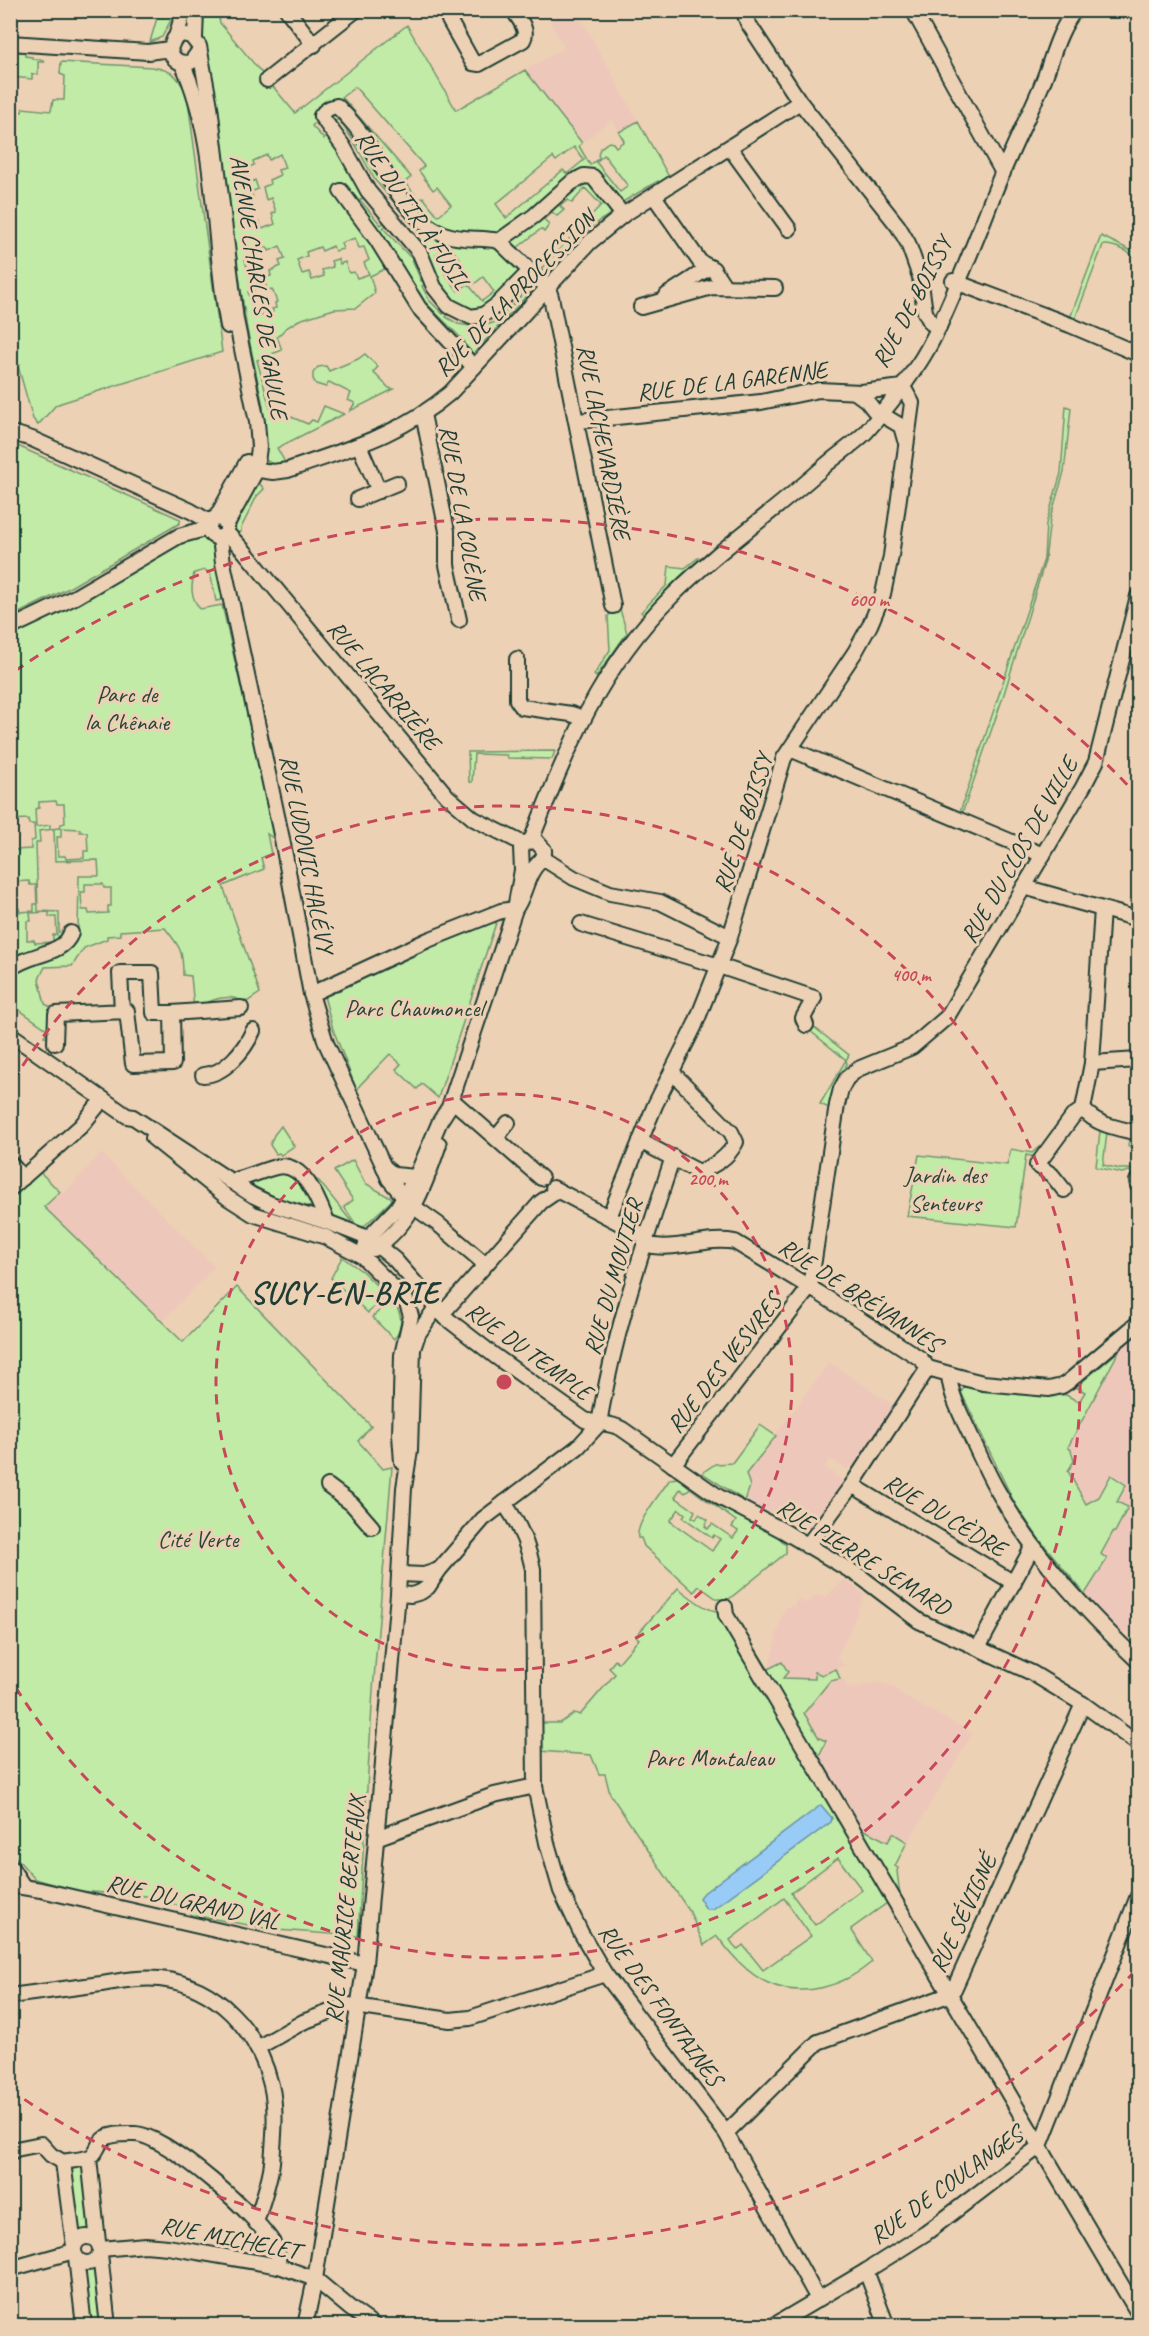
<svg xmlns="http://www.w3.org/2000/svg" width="1149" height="2336" viewBox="0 0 1149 2336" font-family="Caveat,sans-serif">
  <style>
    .built { fill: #edc8ba }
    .green { fill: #c2eba7; stroke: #70946e; stroke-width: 1.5; fill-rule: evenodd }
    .water { fill: #98ccf6; stroke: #6893a8; stroke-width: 1.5 }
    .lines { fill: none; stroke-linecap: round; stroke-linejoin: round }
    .minor-casing { stroke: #1f3d34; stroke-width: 18 }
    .minor { stroke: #edd1b4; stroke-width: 14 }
    .ring { fill: none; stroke: #c84859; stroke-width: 3; stroke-dasharray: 10 8 }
    .labels { text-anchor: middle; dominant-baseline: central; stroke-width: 6; stroke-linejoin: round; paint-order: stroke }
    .street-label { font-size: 24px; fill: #1f3d34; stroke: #edd1b4 }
    .park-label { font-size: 24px; fill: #27463a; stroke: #edd1b4 }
    .district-label { font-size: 30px; font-weight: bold; letter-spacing: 1.5px; fill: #1f3d34; stroke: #edd1b4 }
    .centre { fill: #c84859; stroke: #edd1b4; stroke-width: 3 }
    .ring-label { font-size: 18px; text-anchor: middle; font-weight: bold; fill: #c84859; stroke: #edd1b4; stroke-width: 6; stroke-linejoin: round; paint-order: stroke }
  </style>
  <rect width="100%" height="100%" fill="#edd1b4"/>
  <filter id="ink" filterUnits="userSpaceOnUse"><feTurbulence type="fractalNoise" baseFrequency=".0167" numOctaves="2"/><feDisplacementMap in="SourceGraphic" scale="12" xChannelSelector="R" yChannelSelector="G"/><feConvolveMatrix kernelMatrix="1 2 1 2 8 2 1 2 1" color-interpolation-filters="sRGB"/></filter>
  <g filter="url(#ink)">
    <g class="built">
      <path d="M562,11H577L638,121L619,132L612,120L582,143L525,70L564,48L550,22L558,17L557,13Z"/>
      <path d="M101,1153L215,1267L163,1321L44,1207L60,1192L63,1194Z"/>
      <path d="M1138,1334V1637L1126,1631L1122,1634L1085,1594L1107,1559L1101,1554L1127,1508L1117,1502L1111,1475L1099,1497L1086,1504L1068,1471L1074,1456L1068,1448L1119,1351Z"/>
      <path d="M829,1362L895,1406L857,1463L846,1469L830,1459L825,1467L842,1480L837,1494L816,1527L810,1530L745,1501L749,1495L746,1474Z"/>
      <path d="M844,1579L865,1595L837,1659L845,1665L815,1679L782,1678L783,1676L768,1670L781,1617L786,1608L791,1605L794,1607L797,1599L806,1603L816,1595L826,1597Z"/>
      <path d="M844,1679L848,1688L877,1682L893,1686L907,1698L973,1733L908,1842L893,1833L888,1842L860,1828L819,1756V1738L804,1714L830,1681Z"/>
    </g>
    <g class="green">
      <path d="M159,11H174V14L162,37L150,42Z"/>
      <path d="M200,11H221L224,16L219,19L220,23L295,113L407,25L456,110L525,70L582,143L579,146L590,165L599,158C596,150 603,146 609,142L613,143L616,147L624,141L619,132L638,121L669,177L660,183L658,181L609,210L611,214L594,224L551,269L553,272L534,293L531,291L472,355L461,347L465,342L425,302L419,292L415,294L394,262L385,266L383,270L370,276L375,293L356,308L334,309L299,320L286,328L277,337L282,350L257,360L270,408L308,424L312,420L317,422L324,406L344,414L277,448L286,464H272L265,459L264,454L263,406L247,329L219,146L204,61ZM355,87L424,166L419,171L433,190L437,187L451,205L438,216L423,197L419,200L405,182L411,177L342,97ZM345,115C363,130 372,154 384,174C396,193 410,209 427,223L424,228C385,200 373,154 341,121ZM321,117L328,127L338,119L353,140L375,180L421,234L411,242L417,249L409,256L383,228L391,220L389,218L381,225L360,200L370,193L343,146L332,133L324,139L312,126ZM574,147L584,160L567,174L563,170L506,218L496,204L553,157L556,161ZM280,154L285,168L278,170L280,175L269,180L270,184L263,187L266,200L271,198L276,212L272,214L275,224L262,229L259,222L250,226L246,214L253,212L249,206L244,207L241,200L253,198L251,192L258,189L255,180L249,183L244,169L254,165L253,161L267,155L269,160ZM604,155L628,186L620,192L596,162ZM578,174L580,178L571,183L575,188L559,203L554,199L549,203L546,199L566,181ZM585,188L601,205L540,270L517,248L541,229L544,232L549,225L544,219L552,212L557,216L564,210L560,206L568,200L572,203ZM540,204L543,209L530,219L533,225L514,238L506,227ZM355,238L359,248L364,247L369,260L364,263L369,274L357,278L354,272L349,273L345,262L340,264L338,259L331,261L333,267L322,270L324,276L312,280L309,272L302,274L297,260L307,256L306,252L320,247L322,251L333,246L335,251L343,249L341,243ZM448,245L460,259L457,262L474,284L483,277L494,292L482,301L468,284L458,291L444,272L447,269L436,255ZM280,246L285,259L279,261L281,266L270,271L271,276L264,278L267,290L272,289L277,302L275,303L276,308L272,309L273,312L260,316L258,310L254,311L248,292L254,290L252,283L257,281L255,272L249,274L245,260L255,256L253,252L267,247L269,251ZM422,247L431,260L436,276L431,280L421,281L412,259L420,253L418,250ZM521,279L529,287L508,310L500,302L499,304L506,312L498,321L481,327L478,317L497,305L492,300L497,294L503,299ZM431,281H438L441,290L451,301L443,314L429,300L422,286ZM455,304L465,309L475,311L477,327L458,324L446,317L451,307Z"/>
      <path d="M12,51L25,52V56L32,57V59L42,60L44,62H38V74H32V79L11,77Z"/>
      <path d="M61,62L152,67C174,71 177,75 187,94L222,352L61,403L56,405L38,425L33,419L18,366L21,365L11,367V351L17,347L13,328H10L11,111L22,112L23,108L51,111L53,100H64L65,76L60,74Z"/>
      <path d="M1101,236L1138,254V259C1130,252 1114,244 1103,245L1075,319L1070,318Z"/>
      <path d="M365,354L378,367L373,372L389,388L394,389L350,411L355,403L348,400L351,393L329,382L326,387L316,384L313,379V373L318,367L326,366L329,371L358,359Z"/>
      <path d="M1066,406L1071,408L1064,472L1050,519L1045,561L1003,697L962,814L960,812L1044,559L1046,524L1061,473Z"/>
      <path d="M11,443L180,519V523L67,589L11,617Z"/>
      <path d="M260,484L264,489L257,496L241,528V532L237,534L235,530L239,513L256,486Z"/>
      <path d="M202,535C222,544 222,574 226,593L221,600L216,601L210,573L205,570L194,573C191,588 190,596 200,609L222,605L276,840L267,834L271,854L261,858L264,869L223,886L260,993L245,1003C229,991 210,1001 194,1008L191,976L183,975C183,951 181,948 165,928L120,931V935L107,936V939L84,948L72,966L45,967L39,979L45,1004L54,1009L53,1040L44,1036L48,1030L11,1004V909L19,908L20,912L34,911V904H37L36,885H30L29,881L11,882L10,888L11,847H14V850L31,849V841L35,840L34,824H29L28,819L11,820V644L20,632L66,610L180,544L183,540ZM56,801L57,804H64L65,823L61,824L60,828L50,829V825L36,827L35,809L39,808V802ZM61,828L80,829V832H87L88,851H84V858L66,859L65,856H58L57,837H61ZM54,829L55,861L98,860L99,876H79L78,933L59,932V912L38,911L36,843L40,842L39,831ZM85,884H103L104,888H111V906H108V913L89,914L88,910H82L81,892H85ZM49,912V917H56L57,935H53V942L35,943L34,940H27V921H31L30,913Z"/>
      <path d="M699,557L701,560L668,588L644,614L641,612L667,585L669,566L685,568Z"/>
      <path d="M619,606L627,633L596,677L594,675L610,650L608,616Z"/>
      <path d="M555,751L552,759L508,758L507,755L474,754L472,782H469L468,752Z"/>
      <path d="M497,920L438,1098L422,1084L417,1089L396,1069L401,1064L390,1054L360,1085L357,1091L333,1029L324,996L419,950Z"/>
      <path d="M810,1024L849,1055L846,1060L847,1064L837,1083L831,1109L820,1104L846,1060L809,1030Z"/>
      <path d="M281,1126L294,1146L281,1155L279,1153L276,1154L270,1145L274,1135Z"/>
      <path d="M1104,1130L1132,1138V1144H1136V1147L1128,1146L1129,1139L1107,1133L1103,1165L1120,1169H1138V1172L1129,1171L1122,1173L1096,1167L1100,1131Z"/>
      <path d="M1040,1146L1042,1148L1035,1157L1026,1155L1016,1227L907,1216L919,1155L1007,1165L1011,1149L1032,1153Z"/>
      <path d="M353,1160L365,1183L387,1196H390L392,1200L362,1228L357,1226L344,1207L353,1200L334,1171Z"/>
      <path d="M40,1172L60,1192L44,1207L183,1342L237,1287L371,1426L358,1441L383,1469L392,1467L373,1690L358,1936L277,1930L192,1915L187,1908L146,1896L79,1891L35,1879L11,1852L10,1198Z"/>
      <path d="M275,1173C296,1172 303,1190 312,1206L317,1209L272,1196L250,1184Z"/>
      <path d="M313,1178L319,1181L351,1221L349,1223L330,1216L312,1179Z"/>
      <path d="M342,1257L363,1272L386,1295L381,1300L379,1298L375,1302L377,1304L368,1313L331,1278Z"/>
      <path d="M390,1298C401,1310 406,1326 394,1339L372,1317L385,1306Z"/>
      <path d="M1119,1351L1068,1447L1071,1450L1074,1461L1068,1471L1086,1504L1099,1497L1111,1475L1126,1485L1117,1502L1128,1507L1115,1532H1113L1101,1554L1107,1559L1085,1594L1039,1539L1015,1504L961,1392L965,1386L994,1391L1066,1395L1079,1402L1085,1392L1076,1387Z"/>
      <path d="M760,1425L776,1436L746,1474L750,1486L745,1501L702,1473L715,1464L732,1463Z"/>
      <path d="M678,1478C690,1487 703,1500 717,1506C739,1515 770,1525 786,1545V1553L729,1599H717L699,1586L694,1592L644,1546L641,1538H638C635,1523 661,1493 670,1479ZM690,1488L736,1521L732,1527L738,1531L733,1538L712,1524L708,1529L705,1526L708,1520L699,1514L696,1519L692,1517L695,1511L675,1497L680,1489L685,1493ZM679,1509L685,1514L683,1517L712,1538L714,1535L720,1539L712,1551L670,1521Z"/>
      <path d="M678,1588C697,1602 708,1614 732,1612L768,1669L782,1662L788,1672L783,1678L815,1679V1672L822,1675L836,1669L840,1679L830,1681L804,1713L819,1738L826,1741L819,1756L860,1828L888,1842L893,1833L907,1842L895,1866L898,1868L897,1871L900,1896L881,1864L853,1830L846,1833L887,1903L851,1929L872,1962C844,1986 803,1999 768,1983C746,1973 731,1954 717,1936L704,1945L690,1912L610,1794L605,1774H599L591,1755L540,1751V1723H560L575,1713L580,1715L615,1674L609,1668L615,1660L618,1663L639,1639L636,1636ZM838,1858L862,1890L815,1925L791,1893ZM784,1898L811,1936L763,1970L743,1945L737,1950L730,1940Z"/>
      <path d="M85,2164L91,2234L78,2235L68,2167Z"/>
      <path d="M94,2264H95L105,2325H87L82,2266Z"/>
    </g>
    <path class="water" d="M821,1805L832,1818L831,1822L713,1909H706L699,1898L701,1895Z"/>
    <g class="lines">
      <g class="minor-casing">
        <g id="minor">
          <path d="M287,10L314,45"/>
          <path d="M453,10L449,15V20L473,63L479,64L523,40C529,30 519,19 513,10"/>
          <path d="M743,10L748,23L800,102L898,226L908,243L920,277L925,312L931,323L939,327"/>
          <path d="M913,10L1003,173"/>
          <path d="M176,37L184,10"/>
          <path d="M195,38L196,10"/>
          <path d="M10,43L148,52L170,49"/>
          <path d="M199,51L191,62C180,65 172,60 170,49L174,39L182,34L191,36L199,46L210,106L236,320L257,422L259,447L256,471L227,524V533C221,539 214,539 209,532V525L213,519L220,518L227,524"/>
          <path d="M182,63C218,140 212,242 228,326"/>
          <path d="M267,80L356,10"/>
          <path d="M730,148L789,229"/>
          <path d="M341,191L377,240L419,308L474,367"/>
          <path d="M654,196L700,262L713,269L725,287"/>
          <path d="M499,241L548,288L551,297L613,606"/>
          <path d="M530,271L497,305L483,315L471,317L449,306L434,287L420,253L368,191L343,146L321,116C325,110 329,107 337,106C348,117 358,128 366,141C387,173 405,219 444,234C461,241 482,237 499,241L534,216L571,183L584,176L593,177L623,215"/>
          <path d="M953,281L1070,325L1138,354"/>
          <path d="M667,295L710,267"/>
          <path d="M641,307L712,287L775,288"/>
          <path d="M855,392L866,400L874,410L901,426L905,440"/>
          <path d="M423,414L447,531V565L459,620"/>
          <path d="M578,421L761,402L819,390L861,392L903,387L912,403L891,556L883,594L870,625L855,652L784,758L730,937L695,1025L655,1105L609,1217"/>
          <path d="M10,435L16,434L32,439L191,511L210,522"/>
          <path d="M359,445L379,491"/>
          <path d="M244,468L273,472L288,470C347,449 401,435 450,393L590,242L623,215L800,102"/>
          <path d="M358,499L397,483"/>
          <path d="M216,518L247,462"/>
          <path d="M227,533L245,552L447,796L474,819L524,844"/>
          <path d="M220,538L223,563L282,839L311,994L326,1043L384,1167"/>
          <path d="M10,628L75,597L179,536L208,528"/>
          <path d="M517,659V700L522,707L571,714L583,718"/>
          <path d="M790,749L1043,855"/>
          <path d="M531,841C568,747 599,669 672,596C720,548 777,510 827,464C840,453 854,444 866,432C885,411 903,387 919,363C933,342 943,318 953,295C966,264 979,233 991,201C1005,163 1024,126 1040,89C1052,62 1056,34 1075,10"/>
          <path d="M544,859L574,878L610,893L660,902L730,937"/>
          <path d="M1024,887L1138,919"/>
          <path d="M581,924L719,966L814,998L803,1018L806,1025"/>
          <path d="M10,969C28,953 63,956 71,933"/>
          <path d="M311,994L428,940L501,911L515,909"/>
          <path d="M172,1013L241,1008"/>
          <path d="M10,1034L127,1116L133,1117L252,1195L271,1204L327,1222L368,1238L395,1260L446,1318L495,1356L585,1420C597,1424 610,1422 622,1429L719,1497L782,1530L861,1577L919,1621L1032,1673L1083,1704L1138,1744"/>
          <path d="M55,1043L56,1014L127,1011L133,1064L173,1063L172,1013H154L152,973H120L122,1011"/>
          <path d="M1092,1063L1138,1060"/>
          <path d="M203,1075C225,1075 245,1049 253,1031"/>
          <path d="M452,1100L541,1178"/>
          <path d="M1083,1109C1097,1126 1118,1128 1138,1133"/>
          <path d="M153,1138L228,1198L253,1214L326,1237L362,1256L406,1300L411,1316L402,1355L400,1435L402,1462"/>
          <path d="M496,1138L508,1123"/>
          <path d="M640,1141L699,1172C715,1165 728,1158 736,1142L731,1132L672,1072"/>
          <path d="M10,1163L23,1178"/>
          <path d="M230,1181C247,1178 260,1171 276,1167C304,1160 319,1202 327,1222"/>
          <path d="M1137,1181L1138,1186"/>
          <path d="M553,1188L646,1237"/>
          <path d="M10,1189L81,1126L103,1099"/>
          <path d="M1064,1190L1052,1175L1037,1165L1073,1116L1083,1109L1092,1063L1102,909"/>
          <path d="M404,1197L389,1179L384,1167L394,1175L416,1177"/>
          <path d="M414,1207L438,1224L485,1264"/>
          <path d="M644,1244C675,1253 705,1236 735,1242L819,1293L921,1359L928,1368L967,1379L983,1383L1049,1389L1062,1386L1068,1382L1138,1323"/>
          <path d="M373,1249C412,1225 425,1185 439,1144"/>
          <path d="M362,1256L368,1238L397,1208L416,1177L440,1121L449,1107L515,909C524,897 525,882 533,870C538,861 545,861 544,850L536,841L527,842L521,848L522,870L515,909"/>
          <path d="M442,1314L541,1202L557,1191"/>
          <path d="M949,1375C951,1399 964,1420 974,1443C981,1458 988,1474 996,1488C1032,1554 1085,1610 1138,1661"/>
          <path d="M599,1424C614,1332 644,1245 673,1157"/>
          <path d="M673,1465L810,1287L837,1105L841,1089L847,1078L858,1069L912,1047L947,1017L1083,787L1096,762L1138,596"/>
          <path d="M852,1485L1014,1583"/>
          <path d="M328,1486L352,1504L372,1527"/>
          <path d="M504,1503C519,1523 528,1545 533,1569L535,1786L547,1843L561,1891L581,1933L605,1974L726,2133L818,2299"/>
          <path d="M807,1546L852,1485L928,1368"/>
          <path d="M399,1574L424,1575L439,1570"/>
          <path d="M398,1594L411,1595L421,1592L428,1587L439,1570L483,1519L578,1447L599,1424"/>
          <path d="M725,1607L726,1615L1138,2313"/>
          <path d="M978,1648L1033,1546"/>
          <path d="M376,1838L494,1795L535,1786"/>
          <path d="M10,1866L23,1886"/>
          <path d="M10,1885L41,1890L365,1964"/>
          <path d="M10,1996C41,1992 71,1988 101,1984C120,1981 140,1977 160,1979C217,1985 258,2031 271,2085C277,2109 274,2137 272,2162C270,2182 261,2204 256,2223"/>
          <path d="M257,2048L303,2022L348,2005L450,2020L470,2018L605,1974"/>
          <path d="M726,2133L818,2042L943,1997L954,1989L1083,1704"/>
          <path d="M10,2153L16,2149L41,2144L51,2155L63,2162"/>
          <path d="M89,2158L98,2242"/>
          <path d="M63,2162C71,2160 83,2160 90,2157C96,2154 97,2147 101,2142C107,2133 125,2134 135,2134C167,2135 262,2219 276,2248C278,2253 278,2261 279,2266"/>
          <path d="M63,2162L74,2246"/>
          <circle cx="87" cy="2250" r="13"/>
          <path d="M101,2249L145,2245L168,2247L279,2266L315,2279L351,2309L375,2326"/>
          <path d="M100,2254L108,2326"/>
          <path d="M76,2257L84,2326"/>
          <path d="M10,2269L74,2251"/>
          <path d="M866,2271L887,2326"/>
          <path d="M305,2326L315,2279L365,1964L398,1594L404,1488L410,1450L413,1349L418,1334L437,1306"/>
          <path d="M773,2326L866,2271L926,2233L1040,2146L1138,1896"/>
        </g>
      </g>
      <use href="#minor" class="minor"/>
    </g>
  </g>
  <g class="ring">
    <circle cx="504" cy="1382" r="288"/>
    <path d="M13 1081A576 576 0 1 1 13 1683"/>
    <path d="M1135 1971A863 863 0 0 1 15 2093M15 671A863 863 0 0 1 1135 793"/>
  </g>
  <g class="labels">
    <g class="street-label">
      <text transform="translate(413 210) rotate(56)">RUE DU TIR À FUSIL</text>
      <text transform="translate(259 287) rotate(81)">AVENUE CHARLES DE GAULLE</text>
      <text transform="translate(515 293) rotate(-46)">RUE DE LA PROCESSION</text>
      <text transform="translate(912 302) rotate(-62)">RUE DE BOISSY</text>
      <text transform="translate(732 381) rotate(-7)">RUE DE LA GARENNE</text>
      <text transform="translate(604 442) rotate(79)">RUE LACHEVARDIÈRE</text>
      <text transform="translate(463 513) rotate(80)">RUE DE LA COLÈNE</text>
      <text transform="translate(384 685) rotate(50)">RUE LACARRIÈRE</text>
      <text transform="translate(743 823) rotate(-72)">RUE DE BOISSY</text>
      <text transform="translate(1019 850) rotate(-60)">RUE DU CLOS DE VILLE</text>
      <text transform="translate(307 854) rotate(79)">RUE LUDOVIC HALÉVY</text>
      <text transform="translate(613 1277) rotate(-74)">RUE DU MOUTIER</text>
      <text transform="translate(860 1295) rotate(33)">RUE DE BRÉVANNES</text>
      <text transform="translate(529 1351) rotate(36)">RUE DU TEMPLE</text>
      <text transform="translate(724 1363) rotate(-52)">RUE DES VESVRES</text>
      <text transform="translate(945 1515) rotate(31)">RUE DU CÈDRE</text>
      <text transform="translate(864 1557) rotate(32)">RUE PIERRE SEMARD</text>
      <text transform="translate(193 1902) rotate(13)">RUE DU GRAND VAL</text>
      <text transform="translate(345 1909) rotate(-84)">RUE MAURICE BERTEAUX</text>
      <text transform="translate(963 1913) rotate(-65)">RUE SÉVIGNÉ</text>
      <text transform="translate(661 2005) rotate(54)">RUE DES FONTAINES</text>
      <text transform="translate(946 2185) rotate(-36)">RUE DE COULANGES</text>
      <text transform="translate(230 2238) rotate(11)">RUE MICHELET</text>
    </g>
    <g class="park-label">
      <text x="127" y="694">Parc de<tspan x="127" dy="28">la Chênaie</tspan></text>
      <text x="414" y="1008">Parc Chaumoncel</text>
      <text x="945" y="1175">Jardin des<tspan x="945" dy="28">Senteurs</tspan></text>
      <text x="198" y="1539">Cité Verte</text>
      <text x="710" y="1758">Parc Montaleau</text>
    </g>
    <g class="district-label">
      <text x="345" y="1293">SUCY-EN-BRIE</text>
    </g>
  </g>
  <circle cx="504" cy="1382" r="9" class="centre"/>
  <g class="ring-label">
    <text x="869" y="606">600 m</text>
    <text x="911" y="981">400 m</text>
    <text x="708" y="1185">200 m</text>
  </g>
  <rect width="1149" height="2336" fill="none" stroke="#edd1b4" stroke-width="36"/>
  <rect x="18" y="18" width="1113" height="2300" fill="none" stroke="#1f3d34" stroke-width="2" filter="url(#ink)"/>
</svg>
